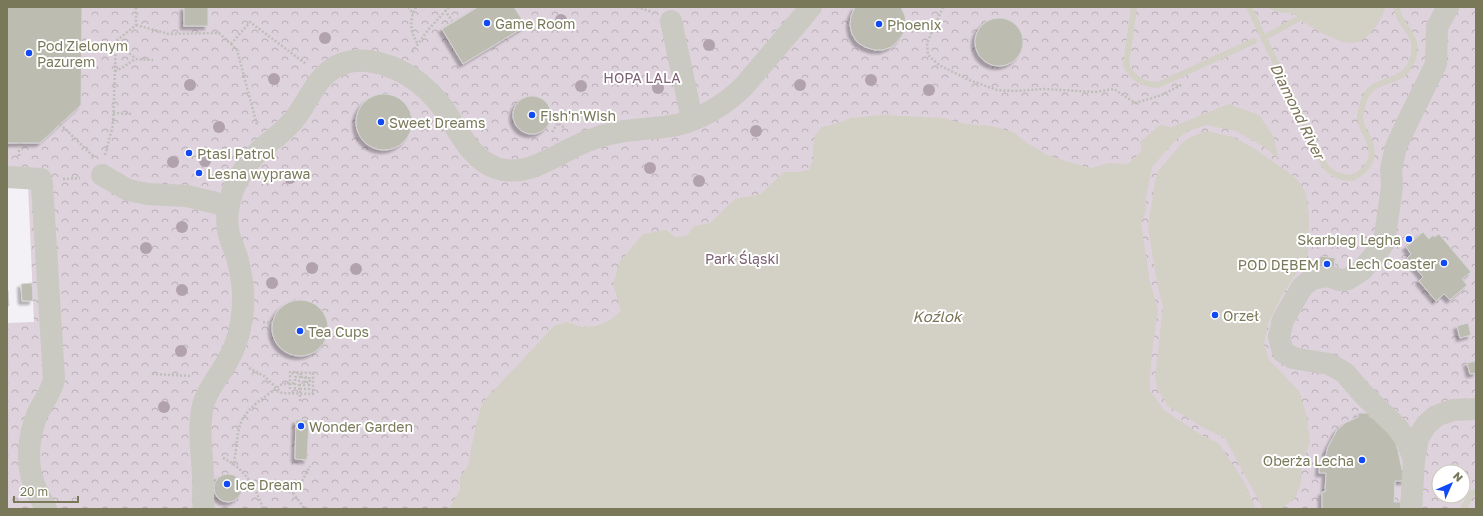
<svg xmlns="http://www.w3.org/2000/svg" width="1483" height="516" viewBox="0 0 1483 516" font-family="'Golos Text',sans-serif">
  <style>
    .forest { fill: url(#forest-crowns); fill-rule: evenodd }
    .water { fill: #d3d0c5 }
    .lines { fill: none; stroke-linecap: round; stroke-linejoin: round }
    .stream { stroke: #d3d0c5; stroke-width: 6 }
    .building { fill: #bdbcb0; stroke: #d5d4d7; filter: url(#shadow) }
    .path { stroke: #bfbfb9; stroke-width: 2.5; stroke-dasharray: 2 2; stroke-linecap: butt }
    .minor { stroke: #cac9c2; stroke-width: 22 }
    .tree { fill: #b2a2ae }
    .poi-dot { fill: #1149f5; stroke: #fff; stroke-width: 1.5 }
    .labels { text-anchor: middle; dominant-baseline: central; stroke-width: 4; stroke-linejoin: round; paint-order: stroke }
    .poi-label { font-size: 14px; fill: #797859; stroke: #fff; text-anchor: start }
    .park-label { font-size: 14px; fill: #7c6173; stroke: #fff }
    .water-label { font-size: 15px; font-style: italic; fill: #7c7458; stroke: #fff }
  </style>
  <defs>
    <pattern id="forest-crowns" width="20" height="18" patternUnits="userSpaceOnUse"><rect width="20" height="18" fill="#ded2dc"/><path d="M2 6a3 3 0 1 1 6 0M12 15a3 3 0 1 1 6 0" fill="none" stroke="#b9afb5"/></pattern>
    <filter id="shadow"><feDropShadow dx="-3.5" dy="3.5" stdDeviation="1" flood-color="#0004"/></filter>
  </defs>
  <rect width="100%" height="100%" fill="#f3f1f6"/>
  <path class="forest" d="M7,7H1476V509H7V323L34,322L28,185L7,184ZM1439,472H1463V496H1439Z"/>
  <g class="water">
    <path d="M1267,7H1386C1381,19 1373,35 1360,41C1346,48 1317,31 1305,23C1301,21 1298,16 1293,14C1291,13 1290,13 1287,13C1279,13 1273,11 1267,7Z"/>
    <path d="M1228,104L1259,115L1274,137L1278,158L1261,145L1236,131L1206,125L1188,131L1176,140L1152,167L1146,197V211L1141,223L1150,282L1158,310L1152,352L1150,376V391L1164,410L1198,433L1219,444L1243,480L1256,509H449L460,490V477L468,466L476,425L482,403L554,326L566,322L582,327L596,326L611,320L621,311L613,284L619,263L643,234L666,230L675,237L687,236L694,226L710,223L735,199L761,194L784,172H798L809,170L813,160V147L815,135L822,127L839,123L850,118L883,115L943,118L966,124L992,126L1013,132L1027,143L1048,155L1072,163L1091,168L1109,163L1128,164L1142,151L1140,142L1160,125L1172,127Z"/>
    <path d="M1206,131L1233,137L1255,149L1292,175L1301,184L1306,194L1309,216L1308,255L1281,297L1268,324L1264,344L1269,360L1299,391L1307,417L1310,442L1302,464L1301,482L1295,498L1281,509H1266L1262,507L1225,438L1202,427L1168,406L1157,389L1155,377L1163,307L1157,283L1148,227L1155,182L1159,170L1181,144L1191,137Z"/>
  </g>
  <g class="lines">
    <g class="stream">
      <path d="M1134,7L1126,65C1134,80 1142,84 1158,85L1254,41"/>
      <path d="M1249,7L1325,166C1333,175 1341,178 1353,178C1369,169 1377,157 1368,138C1365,132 1361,126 1360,118C1360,113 1362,108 1363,103C1371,71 1406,92 1414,54C1418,32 1398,26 1397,7"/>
      <path d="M1269,35L1305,15"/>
      <path d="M1463,509L1472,493L1476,492"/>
    </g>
  </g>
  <g class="building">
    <path d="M7,7H82L81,105L40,143H7Z"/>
    <rect x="184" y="7" width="24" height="19"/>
    <path d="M478,7H514L526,26L463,64L442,29Z"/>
    <path d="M855,7H901L905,16L906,25L903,34L898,41L891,47L883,50H874L865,47L857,42L852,34L850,25L851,16Z"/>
    <circle cx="999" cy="42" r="24"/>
    <circle cx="384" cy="122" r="28"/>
    <circle cx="532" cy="115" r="19"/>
    <path d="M1423,232L1429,239L1433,235L1434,237L1439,234L1471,272L1462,279L1467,285L1450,300L1444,294L1436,301L1419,281L1423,277L1407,258L1411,254L1406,247Z"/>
    <path d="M1320,256L1335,258L1334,272L1319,270Z"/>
    <path d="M32,283L33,301H22L21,284Z"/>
    <path d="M7,290H8L9,306H7Z"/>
    <circle cx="300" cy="328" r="28"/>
    <path d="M1468,323L1471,335L1460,338L1457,326Z"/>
    <path d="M1476,361V373L1470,374L1467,363Z"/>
    <path d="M1358,413H1369L1370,417L1378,420L1395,441L1398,450L1402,470H1405V481H1395L1394,502H1401V509H1322V492H1325L1326,473H1319L1320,461L1324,462L1328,447L1337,430L1345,423L1358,417Z"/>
    <path d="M296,420H309L307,460L295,459Z"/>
    <circle cx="228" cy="488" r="14"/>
  </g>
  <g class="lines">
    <g class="path">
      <path d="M408,7L413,13"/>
      <path d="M416,7C409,21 410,30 417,43"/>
      <path d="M637,7L652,12"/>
      <path d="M943,7L927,43L928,55L939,65L969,80L997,90L1014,91L1044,89L1095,92L1114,89L1135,103L1162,95L1183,84"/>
      <path d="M445,10L452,21"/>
      <path d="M136,25L169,34L219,33L237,50L257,125"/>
      <path d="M231,44L250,22L306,64"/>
      <path d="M116,45L123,48L135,58"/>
      <path d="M412,52L428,30L449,7"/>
      <path d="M115,71L122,68L135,59L153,60"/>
      <path d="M113,113L132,114"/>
      <path d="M60,124L93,156"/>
      <path d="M552,132L558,123L565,128"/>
      <path d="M105,155L113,125L116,41L136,25V7"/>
      <path d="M19,156V143"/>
      <path d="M63,179L80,178"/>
      <path d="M263,322L272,323"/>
      <path d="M249,368L264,376L282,393L313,394V373L290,372V389"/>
      <path d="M152,374L192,376"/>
      <path d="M301,377H309V381L313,380"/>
      <path d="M299,385H305V377"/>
      <path d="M299,386V381H301"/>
      <path d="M300,389H309V381"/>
      <path d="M300,401V389L295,388V377H301V373"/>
      <path d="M223,458C244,468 256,487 263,509"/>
      <path d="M234,463C240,426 234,419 267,395C280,386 277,384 294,383"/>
      <path d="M254,485L265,483L293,493L300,485L310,466"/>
      <path d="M293,493L304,508"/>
    </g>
    <g class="minor">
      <path d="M671,21L692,119"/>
      <path d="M102,175L128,190L148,194L187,196L228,206"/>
      <path d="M7,177L41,179L42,185L54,379C51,394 43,401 37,415C29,435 26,460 33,481C36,491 42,500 46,509"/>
      <path d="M1414,460L1418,438L1426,425L1436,416L1453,410L1476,409"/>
      <path d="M204,509C202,498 204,486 203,475C202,452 197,425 204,402C209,387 220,375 228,360C238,343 242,325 243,305C244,289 241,272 237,257C234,248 229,238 228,229C227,222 227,212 229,205C231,189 245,165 256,154C266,144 279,136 289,125C303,112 309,92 322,78C348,49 388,61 415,80C426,88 435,97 443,108C458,129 470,159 496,168C532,180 563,147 596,138C607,134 622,131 634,130C648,128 663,128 677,125C703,118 725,105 744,86L811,7"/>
      <path d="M1411,509L1414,460L1407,441L1397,427L1363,394L1345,373L1329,364L1293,358L1283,352L1279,337L1283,320L1302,287L1312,279L1328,276L1340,280L1348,279L1362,270L1381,247L1385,236L1392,187L1391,169L1396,147L1407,123L1436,64L1437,27L1448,7"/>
    </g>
  </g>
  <g class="tree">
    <circle cx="561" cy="20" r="6"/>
    <circle cx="325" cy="38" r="6"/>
    <circle cx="709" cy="45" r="6"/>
    <circle cx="274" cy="79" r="6"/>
    <circle cx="871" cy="80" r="6"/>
    <circle cx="190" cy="85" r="6"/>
    <circle cx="800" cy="85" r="6"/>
    <circle cx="581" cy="86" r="6"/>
    <circle cx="658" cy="88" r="6"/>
    <circle cx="929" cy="90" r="6"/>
    <circle cx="219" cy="127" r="6"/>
    <circle cx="756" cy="131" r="6"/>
    <circle cx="205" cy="161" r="6"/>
    <circle cx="173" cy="162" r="6"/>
    <circle cx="650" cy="168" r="6"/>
    <circle cx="290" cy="178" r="6"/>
    <circle cx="699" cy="181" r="6"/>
    <circle cx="182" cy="227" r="6"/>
    <circle cx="146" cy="248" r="6"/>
    <circle cx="312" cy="268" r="6"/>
    <circle cx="356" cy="269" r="6"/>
    <circle cx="272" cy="283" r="6"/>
    <circle cx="182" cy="290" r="6"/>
    <circle cx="181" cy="351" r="6"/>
    <circle cx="164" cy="407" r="6"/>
  </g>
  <g class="poi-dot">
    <circle cx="487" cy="23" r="4"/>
    <circle cx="879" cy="24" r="4"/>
    <circle cx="29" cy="53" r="4"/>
    <circle cx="532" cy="115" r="4"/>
    <circle cx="381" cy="122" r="4"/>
    <circle cx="189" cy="153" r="4"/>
    <circle cx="199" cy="173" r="4"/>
    <circle cx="1409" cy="239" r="4"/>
    <circle cx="1444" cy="263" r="4"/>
    <circle cx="1327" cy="264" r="4"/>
    <circle cx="1215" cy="315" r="4"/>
    <circle cx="300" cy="331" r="4"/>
    <circle cx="301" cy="426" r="4"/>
    <circle cx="1362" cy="460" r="4"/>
    <circle cx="227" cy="484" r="4"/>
  </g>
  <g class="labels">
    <g class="poi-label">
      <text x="495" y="23">Game Room</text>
      <text x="887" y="24">Phoenix</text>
      <text x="37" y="45">Pod Zielonym<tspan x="37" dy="16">Pazurem</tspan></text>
      <text x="540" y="115">Fish'n'Wish</text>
      <text x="389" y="122">Sweet Dreams</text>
      <text x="197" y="153">Ptasi Patrol</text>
      <text x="207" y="173">Lesna wyprawa</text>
      <text x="1401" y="239" text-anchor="end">Skarbieg Legha</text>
      <text x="1436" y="263" text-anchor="end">Lech Coaster</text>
      <text x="1319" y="264" text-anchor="end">POD DĘBEM</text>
      <text x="1223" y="315">Orzeł</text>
      <text x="308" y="331">Tea Cups</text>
      <text x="309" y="426">Wonder Garden</text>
      <text x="1354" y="460" text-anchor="end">Oberża Lecha</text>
      <text x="235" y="484">Ice Dream</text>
    </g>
    <g class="park-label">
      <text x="642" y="77">HOPA LALA</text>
      <text x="742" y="258">Park Śląski</text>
    </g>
    <g class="water-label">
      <text transform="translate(1298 111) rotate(64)">Diamond River</text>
      <text x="937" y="316">Koźlok</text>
    </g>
  </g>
  <rect width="1483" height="516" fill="none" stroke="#797859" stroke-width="16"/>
  <g transform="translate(1451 484) rotate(45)"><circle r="19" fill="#ffffff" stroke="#c9c9bd"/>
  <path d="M0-3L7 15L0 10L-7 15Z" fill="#1149f5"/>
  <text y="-6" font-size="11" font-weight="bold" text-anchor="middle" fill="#797859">N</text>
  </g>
  <path d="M14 496v6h64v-6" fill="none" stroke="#797859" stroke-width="2"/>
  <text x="20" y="496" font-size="12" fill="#797859" stroke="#ffffff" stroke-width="3" paint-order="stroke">20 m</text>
</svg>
